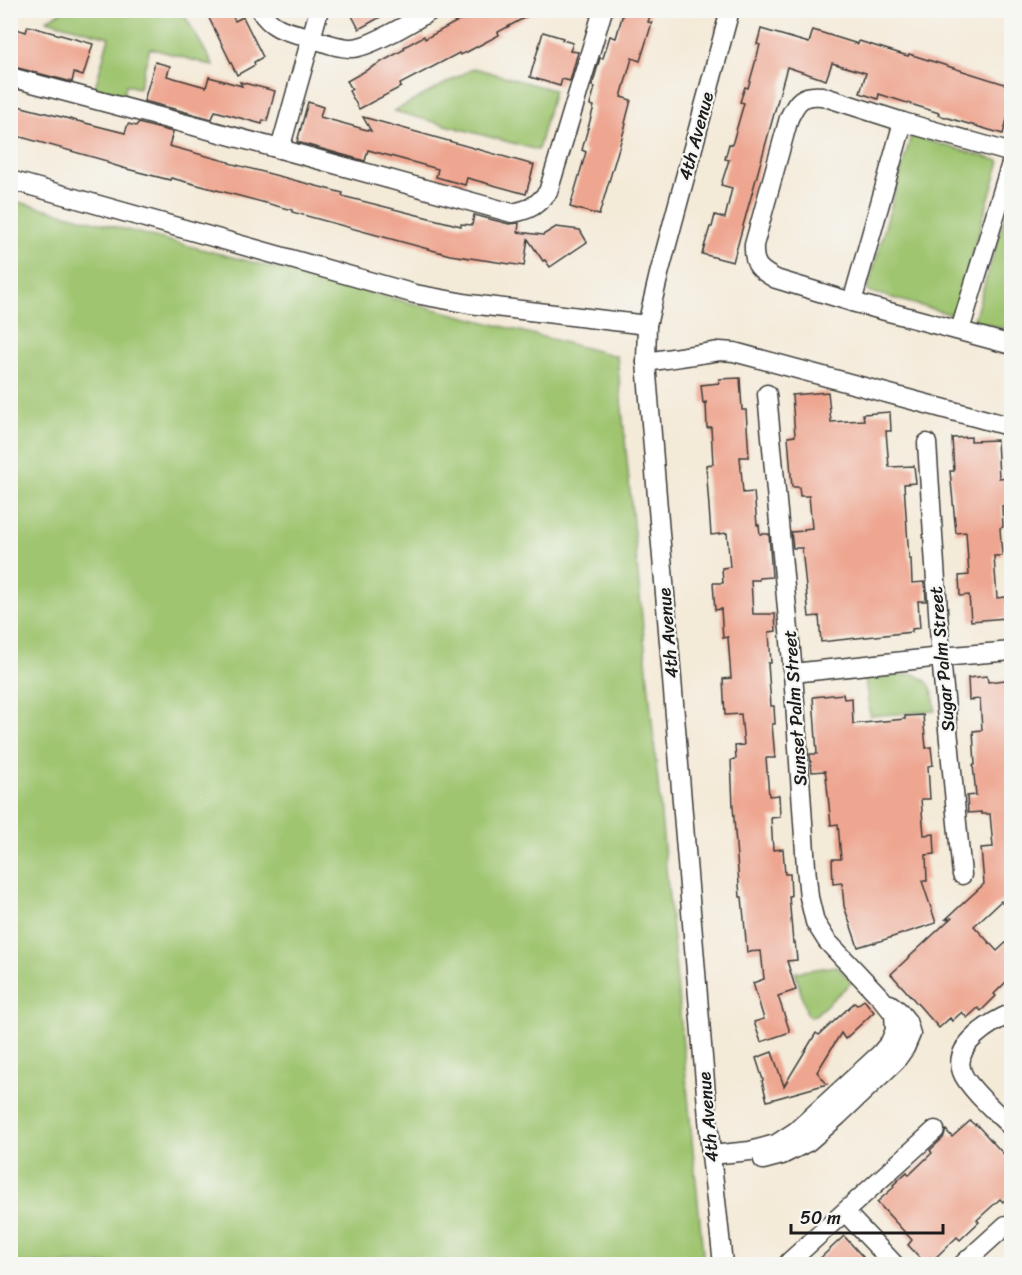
<svg xmlns="http://www.w3.org/2000/svg" width="1022" height="1275" viewBox="0 0 1022 1275" font-family="Sriracha,sans-serif">
  <style>
    .green { fill: #9fc570; stroke: #5e7046; stroke-width: 1.5 }
    .building { fill: #eea690 }
    .lines { fill: none; stroke-linecap: round; stroke-linejoin: round }
    .street-casing { stroke: #3c3b38; stroke-width: 21 }
    .street { stroke: #fff; stroke-width: 18 }
    .labels { text-anchor: middle; dominant-baseline: central; stroke-width: 4.5; stroke-linejoin: round; paint-order: stroke }
    .street-label { font-size: 18px; fill: #1c1c1c; stroke: #f6f6f2 }
  </style>
  <rect width="100%" height="100%" fill="#f6f6f2"/>
  <filter id="ink" filterUnits="userSpaceOnUse"><feTurbulence type="fractalNoise" baseFrequency=".0167" numOctaves="2"/><feDisplacementMap in="SourceGraphic" scale="12" xChannelSelector="R" yChannelSelector="G"/><feConvolveMatrix kernelMatrix="1 2 1 2 8 2 1 2 1" color-interpolation-filters="sRGB"/></filter>
  <filter id="wash" filterUnits="userSpaceOnUse"><feTurbulence type="fractalNoise" baseFrequency=".008" numOctaves="4" result="noise"/><feDisplacementMap in="SourceGraphic" scale="24" xChannelSelector="R" yChannelSelector="G"/><feGaussianBlur stdDeviation="1.35" result="paint"/><feColorMatrix in="noise" values="0 0 0 0 0 0 0 0 0 0 0 0 0 0 0 0 0 1.4 0 .05"/><feComposite in="paint" operator="in"/></filter>
  <g filter="url(#wash)">
    <rect width="100%" height="100%" fill="#f4ead8"/>
    <g class="green">
      <path d="M63,11H182L214,66L150,48L139,88L126,85L123,98L94,91L109,37L46,20Z"/>
      <path d="M474,68L554,90L538,150L394,111Z"/>
      <path d="M911,136L1000,161L954,315L867,291Z"/>
      <path d="M1011,194V331L974,320Z"/>
      <path d="M11,200L617,356L704,1264H11Z"/>
      <path d="M914,674C933,682 934,692 935,711L870,716L865,679Z"/>
      <path d="M836,966L852,982L815,1015L811,1017L807,1014L795,972Z"/>
    </g>
    <g id="blocks">
      <g class="building">
        <path d="M205,10H229L235,21L243,17L263,57L254,62L255,65L237,75Z"/>
        <path d="M349,10H393L359,29Z"/>
        <path d="M478,10H539L498,32L499,35L467,52L460,55L459,53L400,84L401,87L359,109L349,91L352,89L347,81L405,49L404,47L424,36L425,39Z"/>
        <path d="M624,10H652L648,22L652,23L640,61L632,58L621,97L631,100L625,123L626,124L599,215L570,207L586,152L582,150L594,106L590,105L595,87L592,86L600,58H603L610,36L616,38Z"/>
        <path d="M28,26L93,44L83,76L74,73L72,82L10,66V27L26,32Z"/>
        <path d="M761,29L809,43L813,30L858,44L859,41L908,56L909,54L1011,86V117L1008,116L1003,134L938,115L939,113L879,94L878,99L860,93L866,73L832,63L826,80L787,67L733,262L702,254L710,227H712L715,215L725,218L732,188L721,185L729,160L725,159L729,144L732,145L744,103L740,102L745,87L748,88L760,45L757,44Z"/>
        <path d="M543,32L563,38L562,40L573,43L570,51L578,52L570,81L562,79L560,86L530,77Z"/>
        <path d="M155,62L170,66L167,76L206,87L209,77L242,86L240,82L275,91L267,121L263,120L262,124L215,111L212,119L144,101Z"/>
        <path d="M308,102L323,107L320,117L371,131L363,117L534,165L526,194L467,178L465,185L436,177L438,169L368,150L365,161L297,142Z"/>
        <path d="M10,104L125,133L128,124L136,126L138,123L173,132L169,146L229,162V163L343,193L342,196L461,226V224L472,225L474,215L509,224L519,223L518,232L543,235L556,227L580,230L587,242L550,267L545,260L543,261L528,239L524,266L450,255L292,212V210L171,178L170,180L123,168L107,163V161L10,134Z"/>
        <path d="M740,378L742,410H746L749,457H740L743,493L754,492L757,525H759L760,534H769L772,577L759,578V580H751L753,614H775L776,631L769,632L771,663H768L771,706H774L775,724H772L775,758H766L769,796L779,795L780,817L771,818L773,850L783,849L785,874H790L791,896H789L793,943L795,942L797,960L787,961L796,990L778,996L790,1032L761,1042L754,1022L764,1019L753,983L764,979L761,951L747,952L742,897H740L733,806L731,760L736,759L735,746L744,745L741,714L725,715L723,679L731,678L728,637L723,638L721,609L715,610L713,583H723L722,568L730,567L727,533L711,535L706,465L713,464L711,427L707,428L706,402L703,403L701,385L719,383V379Z"/>
        <path d="M828,392L831,422L864,420L863,414L890,412L891,431H886L889,467L914,466L916,483L904,484L909,559H911L912,583L925,582L926,601H918L920,628L912,629V632L821,642L819,616L809,617L802,548H793L791,532L804,531V529L812,528L809,496H800L799,487H792L788,437L795,436L792,395Z"/>
        <path d="M971,437V441L997,440L999,478L1011,477V505L1002,506L1003,527L1000,528L1002,556H994L997,598L1005,597L1006,618L971,621L969,595L960,596L959,576L969,575L966,532L956,533L950,471H954L952,438Z"/>
        <path d="M987,676L988,682L1005,680L1006,685H1011V912L1001,901L974,926L997,951L1011,938V977L994,994L996,996L981,1011L978,1008L967,1018L962,1012L952,1021L950,1018L939,1028L891,974L951,918L946,919L984,884L981,848L993,847L990,814H981V812L968,813L967,796L976,795L973,765H975L973,731L982,730L980,699L969,700L968,678Z"/>
        <path d="M843,694L844,699L852,698L853,724L905,719V716L923,715L926,748L931,747L933,765L928,766L930,799H921L924,835L934,834L935,854L926,855L927,881H922L936,923L874,943V942L858,947L844,906L842,883L833,884L832,859H841L838,824L831,825L826,776L825,771L812,772L810,754H817L813,697Z"/>
        <path d="M864,1000L874,1012L845,1039L841,1033L817,1072L827,1084L767,1101L762,1081L763,1080L756,1058L772,1052L784,1086L816,1033L819,1035L854,1003L857,1005Z"/>
        <path d="M970,1121L975,1125L976,1124L1011,1162V1194L1003,1202L1000,1199L977,1220L979,1222L960,1240L957,1237L933,1260L930,1257L924,1262L908,1245L912,1240L877,1202L894,1187L893,1185L907,1172L909,1175L932,1153L930,1150L943,1138L946,1130L952,1137Z"/>
        <path d="M844,1236L863,1257L855,1264H814Z"/>
      </g>
    </g>
  </g>
  <g filter="url(#ink)">
    <use href="#blocks" fill-opacity="0" stroke="#3c3b38" stroke-width="1.5"/>
    <g class="lines">
      <g class="street-casing">
        <g id="street">
          <path d="M260,10C270,27 284,31 302,35C318,40 335,48 352,48C369,48 415,20 432,10"/>
          <path d="M10,77L280,149L512,213C530,210 537,205 548,192L603,10"/>
          <path d="M280,149L319,10"/>
          <path d="M1012,153L903,122L822,96C802,94 797,101 789,118L754,245C753,265 759,270 776,279L852,302L1012,345"/>
          <path d="M10,180L415,294L470,304L647,325"/>
          <path d="M852,302L903,122"/>
          <path d="M960,330L1012,160"/>
          <path d="M646,362L720,351L734,352L1012,427"/>
          <path d="M927,443L941,657L962,875"/>
          <path d="M793,673L941,657L1012,651"/>
          <path d="M1012,1013C991,1022 952,1045 962,1072C967,1087 999,1115 1012,1128"/>
          <path d="M711,1155L750,1151L776,1144L796,1131L880,1054L890,1042L895,1030L894,1014L881,998L827,941L815,922L809,897L806,867L793,673L767,394"/>
          <path d="M763,1160L782,1155L808,1142L838,1116L895,1062L905,1048L911,1034L907,1021L899,1011L890,1004"/>
          <path d="M845,1212L894,1264"/>
          <path d="M789,1262L935,1130"/>
          <path d="M723,1264L711,1155L646,362L647,325L659,274L730,10"/>
          <path d="M963,1264L1006,1225"/>
        </g>
      </g>
      <use href="#street" class="street"/>
    </g>
  </g>
  <g class="labels">
    <g class="street-label">
      <text transform="translate(696 136) rotate(-75)">4th Avenue</text>
      <text transform="translate(668 633) rotate(-95)">4th Avenue</text>
      <text transform="translate(942 659) rotate(-95)">Sugar Palm Street</text>
      <text transform="translate(795 708) rotate(-94)">Sunset Palm Street</text>
      <text transform="translate(708 1117) rotate(-95)">4th Avenue</text>
    </g>
  </g>
  <rect width="1022" height="1275" fill="none" stroke="#f6f6f2" stroke-width="36"/>
  <path d="M791 1224v9h152v-9" fill="none" stroke="#1c1c1c" stroke-width="3"/>
  <text x="800" y="1224" font-size="18" fill="#1c1c1c" stroke="#f6f6f2" stroke-width="4.5" paint-order="stroke">50 m</text>
</svg>
